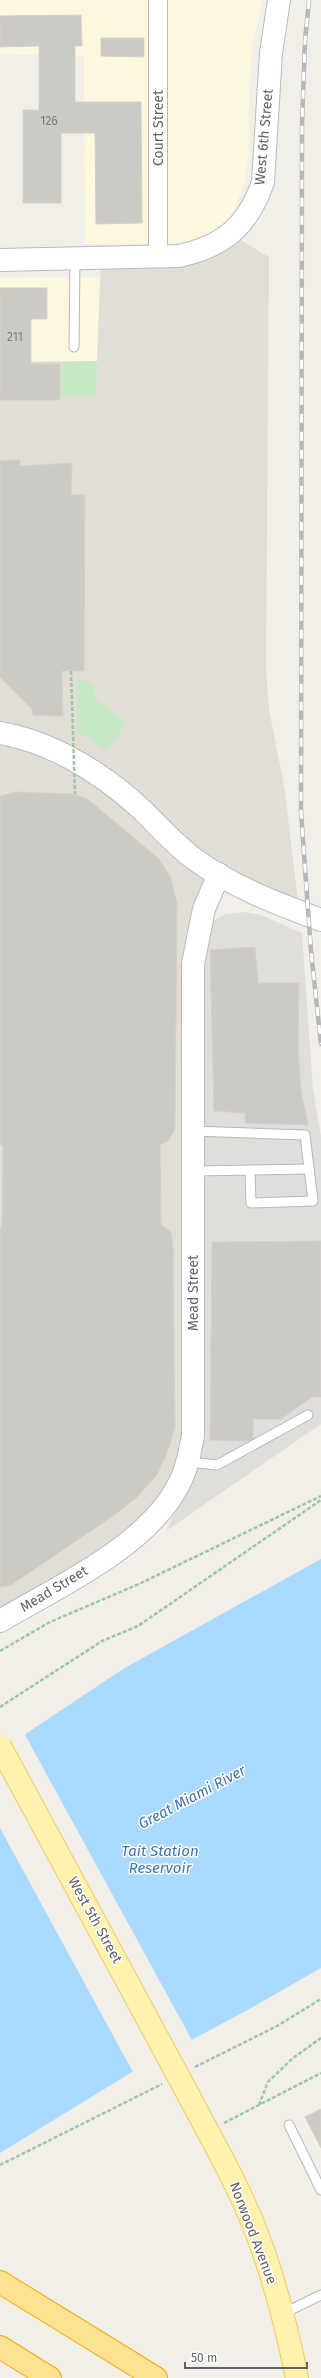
<svg xmlns="http://www.w3.org/2000/svg" width="321" height="2378" viewBox="0 0 321 2378" font-family="'Fira Sans',sans-serif">
  <style>
    .commercial { fill: #fef7e0 }
    .industrial { fill: #e0deda }
    .education { fill: #e1ded6 }
    .green { fill: #c5e8c5 }
    .water { fill: #aadaff }
    .pier { fill: #f1efe8 }
    .building { fill: #cccac5; stroke: #d6d1c6 }
    .lines { fill: none; stroke-linecap: round; stroke-linejoin: round }
    .lane-casing { stroke: #b5b8bc; stroke-width: 11 }
    .street-casing { stroke: #b5b8bc; stroke-width: 20 }
    .secondary-casing { stroke: #b6babf; stroke-width: 24 }
    .primary-casing { stroke: #f2c960; stroke-width: 24 }
    .highway-casing { stroke: #f9ab00; stroke-width: 24 }
    .path { stroke: #9cc7a9; stroke-width: 2.5; stroke-dasharray: 4 2; stroke-linecap: butt }
    .lane { stroke: #fff; stroke-width: 9 }
    .street { stroke: #fff; stroke-width: 18 }
    .secondary { stroke: #fff; stroke-width: 22 }
    .primary { stroke: #fff2af; stroke-width: 22 }
    .highway { stroke: #fde293; stroke-width: 22 }
    .rail-casing { stroke: #b6b7b8; stroke-width: 4.5 }
    .rail { stroke: #fff; stroke-width: 3; stroke-dasharray: 9; stroke-linecap: butt }
    .primary-bridge-casing { stroke: #f2c960; stroke-width: 24; stroke-linecap: butt }
    .path-bridge { stroke: #9cc7a9; stroke-width: 2.5; stroke-dasharray: 4 2; stroke-linecap: butt }
    .primary-bridge { stroke: #fff2af; stroke-width: 22 }
    .labels { text-anchor: middle; dominant-baseline: central; stroke-width: 3; stroke-linejoin: round; paint-order: stroke }
    .number-label { font-size: 12px; fill: #7a7d7f }
    .street-label { font-size: 14px; fill: #5f6368; stroke: #fff }
    .water-label { font-size: 15px; font-style: italic; fill: #4174aa; stroke: #fff }
  </style>
  <rect width="100%" height="100%" fill="#f1efe8"/>
  <g class="commercial">
    <path d="M0,0H263L252,46L249,94V154L244,184L233,212L213,235L187,243L85,244L84,56L0,54Z"/>
    <path d="M100,277L97,361L0,362V278Z"/>
  </g>
  <path class="industrial" d="M244,912L261,915L302,933L313,1089L321,1137V1424L166,1531L185,1493L198,1006L204,937L213,921L225,914Z"/>
  <path class="education" d="M231,234L269,257L266,668L269,709L285,791L299,911L219,875L204,909L193,1436L171,1499L0,1621V362L97,361L101,259L158,256Z"/>
  <g class="green">
    <path d="M97,361L96,396H61L62,362Z"/>
    <path d="M77,679L92,683L95,699L126,722L107,751L77,730Z"/>
  </g>
  <path class="water" d="M321,1559V1968L251,2008L132,2072L0,2153V1751L123,1669Z"/>
  <path class="pier" d="M24,1733L193,2042L134,2074L0,1828V1748Z"/>
  <g class="building">
    <path d="M81,15L82,46H75V102H141L142,223L96,224L95,133H61V203H23V110H39V46L0,47V16Z"/>
    <path d="M101,38H144V57L101,56Z"/>
    <path d="M0,288H47V319H31V364H60V400H0Z"/>
    <path d="M20,460V466L72,463L71,495H85L84,671H62L63,716L33,715L32,709L0,677V461Z"/>
    <path d="M16,792L75,794L89,800L159,859L170,876L177,903L175,1129L168,1141L160,1145L161,1224L171,1232L173,1246L175,1428L167,1453L156,1476L137,1497L113,1516L11,1585L0,1587V1227H2L3,1146L0,1144V796Z"/>
    <path d="M255,947L258,983H299L298,1047L301,1092L308,1125L245,1123V1113L214,1111L210,950Z"/>
    <path d="M321,1241V1397H312L281,1419H253V1438L249,1441L210,1440L212,1242Z"/>
    <path d="M321,2109V2148L305,2117Z"/>
  </g>
  <g class="lines">
    <g class="lane-casing">
      <g id="lane">
        <path d="M74,347L75,259"/>
        <path d="M193,1131L305,1135L313,1201L251,1203L250,1170"/>
        <path d="M192,1171L309,1169"/>
        <path d="M188,1462L217,1465L308,1415"/>
        <path d="M289,2125L321,2190"/>
        <path d="M282,2314L321,2295"/>
      </g>
    </g>
    <g class="street-casing">
      <path id="street" d="M158,256V0"/>
    </g>
    <g class="secondary-casing">
      <g id="secondary">
        <path d="M0,260L179,256C224,246 248,226 263,182L271,53L279,0"/>
        <path d="M0,733C51,741 103,774 140,808C158,825 173,843 193,858C230,886 278,904 321,920"/>
        <path d="M0,1621C59,1586 149,1546 180,1482C187,1468 190,1452 193,1436V964L204,909L219,874"/>
      </g>
    </g>
    <g class="primary-casing">
      <path id="primary" d="M189,2096C205,2127 223,2158 238,2190C267,2249 284,2314 297,2378"/>
    </g>
    <g class="highway-casing">
      <g id="highway">
        <path d="M0,2282L156,2378"/>
        <path d="M0,2347L50,2378"/>
      </g>
    </g>
    <g class="path">
      <path d="M0,1651L50,1622L139,1584L321,1496"/>
      <path d="M0,1707L102,1641L138,1626L321,1500"/>
      <path d="M195,2067L277,2026L321,1999"/>
      <path d="M259,2105L268,2082L293,2058L321,2038"/>
      <path d="M224,2123L321,2073"/>
      <path d="M0,2165L162,2084"/>
    </g>
    <use href="#lane" class="lane"/>
    <use href="#street" class="street"/>
    <use href="#secondary" class="secondary"/>
    <use href="#primary" class="primary"/>
    <use href="#highway" class="highway"/>
    <g class="rail-casing">
      <path id="rail" d="M309,0L305,41L302,125L301,812L311,951L321,1044"/>
    </g>
    <use href="#rail" class="rail"/>
    <g class="primary-bridge-casing">
      <path id="primary-bridge" d="M0,1746L189,2096"/>
    </g>
    <path class="path-bridge" d="M71,671L75,794"/>
    <use href="#primary-bridge" class="primary-bridge"/>
  </g>
  <g class="labels">
    <g class="number-label">
      <text x="49" y="121">126</text>
      <text x="15" y="337">211</text>
    </g>
    <g class="street-label">
      <text transform="translate(158 128) rotate(-90)">Court Street</text>
      <text transform="translate(264 137) rotate(-85)">West 6th Street</text>
      <text transform="translate(193 1293) rotate(-90)">Mead Street</text>
      <text transform="translate(54 1589) rotate(-31)">Mead Street</text>
      <text transform="translate(95 1920) rotate(61)">West 5th Street</text>
      <text transform="translate(253 2233) rotate(69)">Norwood Avenue</text>
    </g>
    <g class="water-label">
      <text transform="translate(192 1797) rotate(-28)">Great Miami River</text>
      <text x="160" y="1851">Tait Station<tspan x="160" dy="17">Reservoir</tspan></text>
    </g>
  </g>
  <path d="M185 2362v6h122v-6" fill="none" stroke="#5f6368" stroke-width="2"/>
  <text x="191" y="2362" font-size="12" fill="#5f6368" stroke="#ffffff" stroke-width="3" paint-order="stroke">50 m</text>
</svg>
